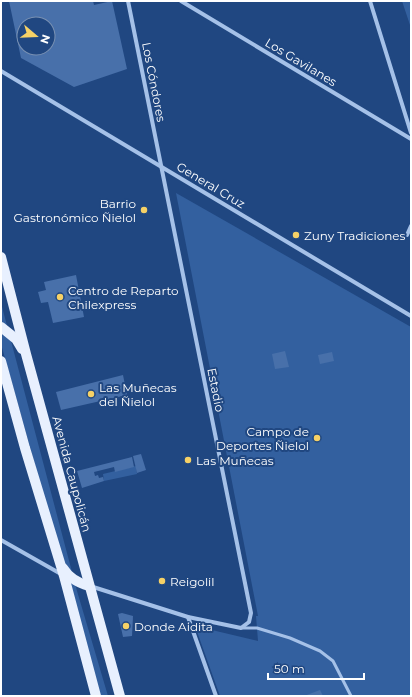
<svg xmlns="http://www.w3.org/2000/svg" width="412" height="697" viewBox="0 0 412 697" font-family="Montserrat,sans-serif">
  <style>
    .green { fill: #33609f }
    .building { fill: #4870aa; fill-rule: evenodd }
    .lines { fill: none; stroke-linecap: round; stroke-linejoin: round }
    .service { stroke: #a5c1e8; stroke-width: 3 }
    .minor { stroke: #a5c1e8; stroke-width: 4 }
    .primary { stroke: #e8f0fe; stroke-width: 10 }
    .poi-dot { fill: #f6d166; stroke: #204781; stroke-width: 1.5 }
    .labels { text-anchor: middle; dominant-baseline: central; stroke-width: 4; stroke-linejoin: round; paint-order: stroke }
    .street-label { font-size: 12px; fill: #fff; stroke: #204781 }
    .poi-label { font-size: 12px; fill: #fff; stroke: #204781; text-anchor: start }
  </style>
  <rect width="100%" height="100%" fill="#204781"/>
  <g class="green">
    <path d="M402,1H411V28Z"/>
    <path d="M176,193L411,327V696H220L195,626L258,641L256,616H258Z"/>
    <path d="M1,303L77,591L108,696H100L1,344Z"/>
    <path d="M136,466L137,474L104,481L103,474Z"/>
  </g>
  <g class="building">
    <path d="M9,1H93L94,5L112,1L127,69L74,87L21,58ZM24,24H48V48H24Z"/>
    <path d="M76,275L84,317L53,323L48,302L41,303L38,292L46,290L44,282Z"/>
    <path d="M285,351L289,367L275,369L272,354Z"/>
    <path d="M332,352L334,361L320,364L318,355Z"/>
    <path d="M123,375L127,395L61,410L56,392Z"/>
    <path d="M141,454L146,470L137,473L133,456Z"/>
    <path d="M132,457L134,467L115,472L114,467L94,472L95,476L98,475L99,478L103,477L104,481L82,488L77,471Z"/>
    <path d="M122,613L133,616L132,636L123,637L118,614Z"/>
    <path d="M320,690L323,696H304Z"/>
  </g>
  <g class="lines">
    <path class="service" d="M241,628H257L290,638L320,651L333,661L351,696"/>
    <g class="minor">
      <path d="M181,1L411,139"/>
      <path d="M370,1L411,133"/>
      <path d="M1,71L411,316"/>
      <path d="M407,235L411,226"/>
      <path d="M1,540L61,574"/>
      <path d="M90,586L188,617L241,628L249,622L251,613L128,1"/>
      <path d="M188,617L216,696"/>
    </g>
    <g class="primary">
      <path d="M1,257L26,354L120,696"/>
      <path d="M1,327L16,339L22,349"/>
      <path d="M1,361L25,448L64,576L96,696"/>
      <path d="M63,568C69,578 78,583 89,586"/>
    </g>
  </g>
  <g class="poi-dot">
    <circle cx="144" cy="210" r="4"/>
    <circle cx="296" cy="235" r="4"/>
    <circle cx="60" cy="297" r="4"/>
    <circle cx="91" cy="394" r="4"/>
    <circle cx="317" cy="438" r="4"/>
    <circle cx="188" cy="460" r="4"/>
    <circle cx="162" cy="581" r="4"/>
    <circle cx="126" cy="626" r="4"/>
  </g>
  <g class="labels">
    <g class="street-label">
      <text transform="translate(301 62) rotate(31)">Los Gavilanes</text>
      <text transform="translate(154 82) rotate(79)">Los Cóndores</text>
      <text transform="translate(211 185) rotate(31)">General Cruz</text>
      <text transform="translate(216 390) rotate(79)">Estadio</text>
      <text transform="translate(72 474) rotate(75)">Avenida Caupolicán</text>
    </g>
    <g class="poi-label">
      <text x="136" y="203" text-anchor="end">Barrio<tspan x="136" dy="14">Gastronómico Ñielol</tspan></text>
      <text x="304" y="235">Zuny Tradiciones</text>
      <text x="68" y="290">Centro de Reparto<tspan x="68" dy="14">Chilexpress</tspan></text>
      <text x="99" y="387">Las Muñecas<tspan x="99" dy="14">del Ñielol</tspan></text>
      <text x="309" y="431" text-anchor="end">Campo de<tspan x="309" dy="14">Deportes Ñielol</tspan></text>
      <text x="196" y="460">Las Muñecas</text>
      <text x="170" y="581">Reigolil</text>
      <text x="134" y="626">Donde Aidita</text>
    </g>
  </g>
  <rect width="412" height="697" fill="none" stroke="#ffffff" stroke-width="4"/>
  <g transform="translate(36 36) rotate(109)"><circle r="19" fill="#204781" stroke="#7991b3"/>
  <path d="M0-3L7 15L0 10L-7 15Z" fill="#f6d166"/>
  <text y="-6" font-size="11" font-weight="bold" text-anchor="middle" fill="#ffffff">N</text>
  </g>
  <path d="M268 673v6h96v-6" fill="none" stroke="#ffffff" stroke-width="2"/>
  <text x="274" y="673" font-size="12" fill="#ffffff" stroke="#204781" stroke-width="3" paint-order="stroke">50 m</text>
</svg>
